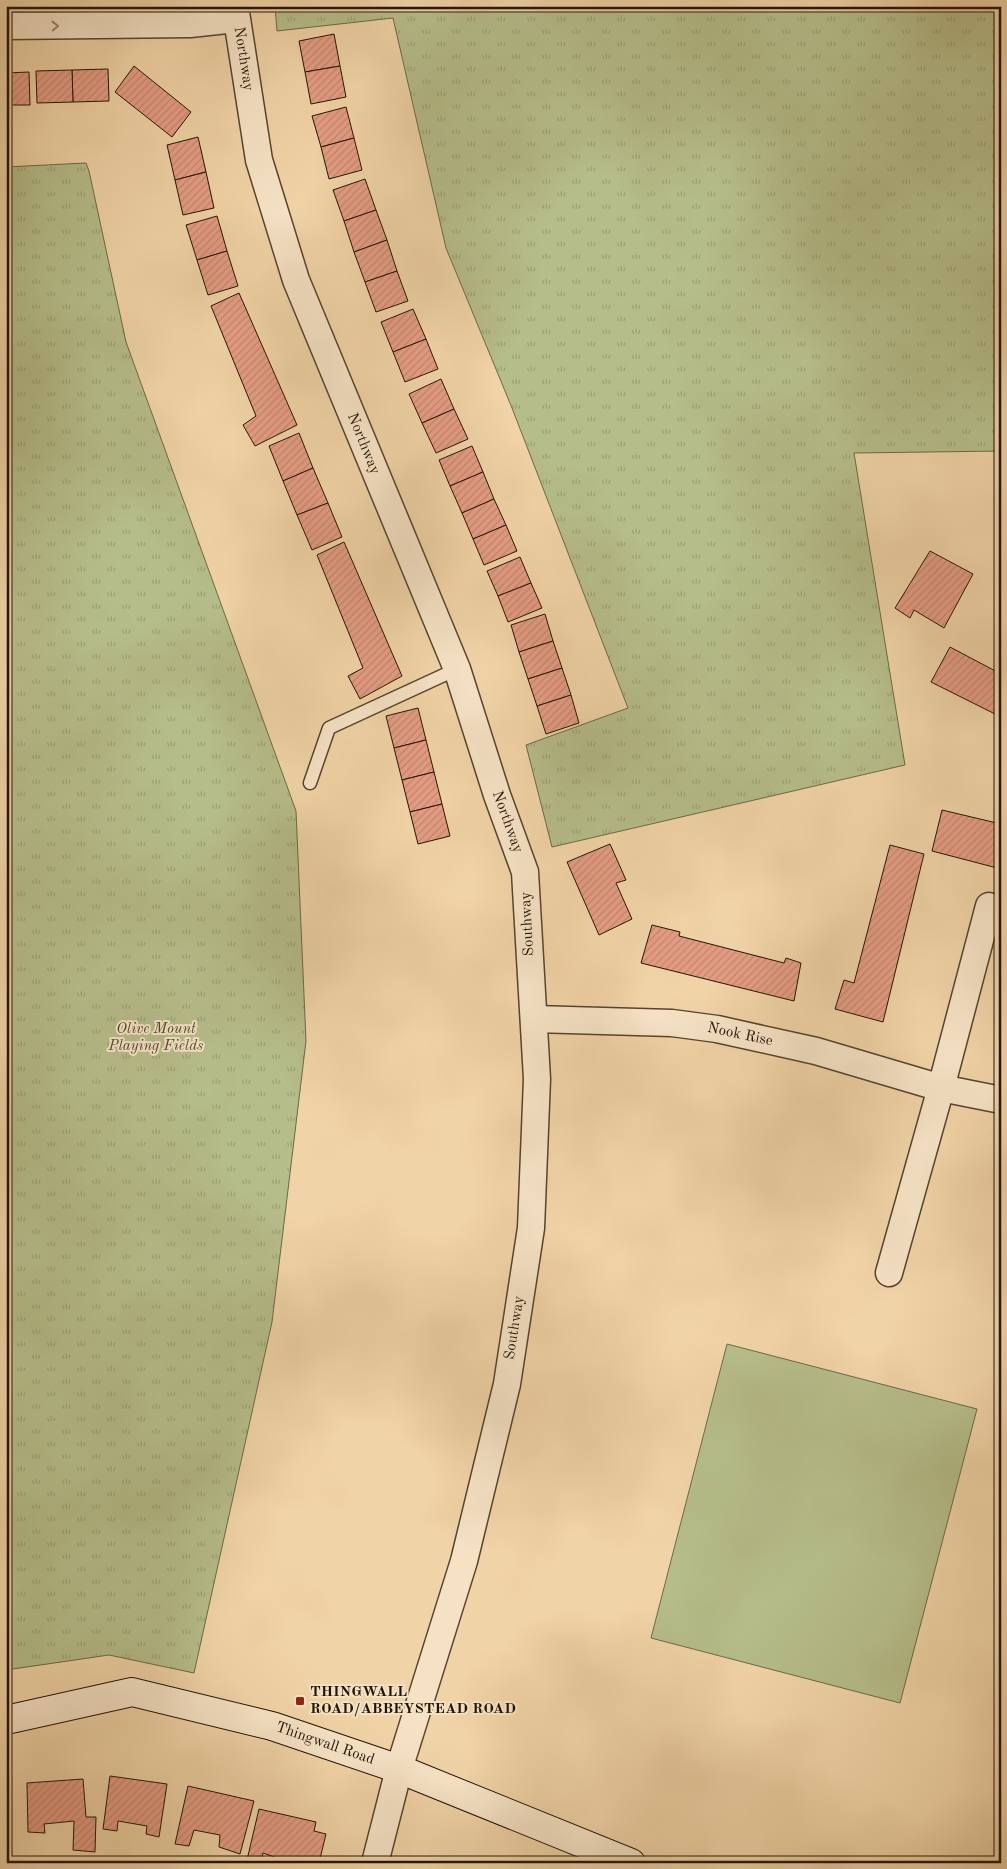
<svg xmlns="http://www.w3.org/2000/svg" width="1007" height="1869" viewBox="0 0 1007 1869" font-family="'Old Standard TT',serif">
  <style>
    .park { fill: url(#park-tufts); stroke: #6c6848 }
    .pitch { fill: #b5bd8a; stroke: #6c6848 }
    .building { fill: url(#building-hatch); stroke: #221406 }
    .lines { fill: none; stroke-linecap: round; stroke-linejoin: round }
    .lane-casing { stroke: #56442e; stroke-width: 15 }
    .street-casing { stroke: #56442e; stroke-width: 29 }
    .secondary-casing { stroke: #221406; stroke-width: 30 }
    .path { stroke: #221406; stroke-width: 3; stroke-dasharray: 4 2.5; stroke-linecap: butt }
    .lane { stroke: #f5e2c5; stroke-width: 12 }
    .street { stroke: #f5e2c5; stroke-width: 26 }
    .secondary { stroke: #f5e2c5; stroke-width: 28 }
    .oneway { stroke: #96856f }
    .poi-dot { fill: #8f2418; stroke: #f5e2c5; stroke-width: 2 }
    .labels { text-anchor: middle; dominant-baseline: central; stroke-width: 4; stroke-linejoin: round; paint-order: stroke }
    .street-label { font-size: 15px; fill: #221406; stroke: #f5e2c5 }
    .park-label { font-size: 15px; font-style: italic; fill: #4e472e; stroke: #f5e2c5 }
    .poi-label { font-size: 15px; font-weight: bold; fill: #221406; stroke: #f5e2c5; text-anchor: start }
  </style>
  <defs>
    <pattern id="park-tufts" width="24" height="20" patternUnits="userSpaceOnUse" patternTransform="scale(1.25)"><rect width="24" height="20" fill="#b5bd8a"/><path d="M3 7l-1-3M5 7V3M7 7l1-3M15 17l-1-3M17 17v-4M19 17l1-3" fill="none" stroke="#9ba276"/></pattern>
    <pattern id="building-hatch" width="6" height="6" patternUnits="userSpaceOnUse" patternTransform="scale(1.25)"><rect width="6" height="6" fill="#e59d84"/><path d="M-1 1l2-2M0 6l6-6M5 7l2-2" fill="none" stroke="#c48670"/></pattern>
  </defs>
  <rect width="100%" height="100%" fill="#f0d3a6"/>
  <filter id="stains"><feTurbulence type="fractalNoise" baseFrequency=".004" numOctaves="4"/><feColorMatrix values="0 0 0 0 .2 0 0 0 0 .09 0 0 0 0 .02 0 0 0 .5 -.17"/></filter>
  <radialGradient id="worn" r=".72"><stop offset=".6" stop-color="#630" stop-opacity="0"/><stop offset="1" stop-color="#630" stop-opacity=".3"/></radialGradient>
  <g class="park">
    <path d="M275,6H1001V451L854,453L905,765L552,847L526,745L628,708L512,408L446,248L393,18L277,31Z"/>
    <path d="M86,163L89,171L126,342L296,811L306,1041L272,1322L194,1673L109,1655L6,1670V167Z"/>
  </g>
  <path class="pitch" d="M727,1344L977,1409L900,1703L651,1638Z"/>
  <g class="building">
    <path d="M334,34L340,66L305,72L299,41Z"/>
    <path d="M134,66L191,112L172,137L115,92Z"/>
    <path d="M340,66L346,97L311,104L305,72Z"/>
    <path d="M108,69L109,101L73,102L72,70Z"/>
    <path d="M72,70L73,102L37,103L36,71Z"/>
    <path d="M29,72L30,105H6V73Z"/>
    <path d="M346,107L354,138L321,147L312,116Z"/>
    <path d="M198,137L206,172L175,180L167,145Z"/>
    <path d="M354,138L362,170L329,179L321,147Z"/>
    <path d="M206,172L214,208L183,215L175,180Z"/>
    <path d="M365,179L376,210L344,221L333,190Z"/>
    <path d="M376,210L387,240L354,252L344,221Z"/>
    <path d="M217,216L227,251L197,260L186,225Z"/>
    <path d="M387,240L397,271L365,282L354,252Z"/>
    <path d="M227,251L238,286L208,295L197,260Z"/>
    <path d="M397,271L408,301L376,312L365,282Z"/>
    <path d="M239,293L297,425L255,446L243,425L256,416L211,306Z"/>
    <path d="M413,309L426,339L393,352L381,322Z"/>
    <path d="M426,339L438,369L405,382L393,352Z"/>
    <path d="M441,379L454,409L422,423L409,394Z"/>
    <path d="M454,409L468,439L436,453L422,423Z"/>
    <path d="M299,433L313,468L283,481L269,446Z"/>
    <path d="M472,446L483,472L450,486L439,460Z"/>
    <path d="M313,468L328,503L297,515L283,481Z"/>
    <path d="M483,472L494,499L462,513L450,486Z"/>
    <path d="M494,499L506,525L473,539L462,513Z"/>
    <path d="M328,503L342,537L312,550L297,515Z"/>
    <path d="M506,525L517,551L484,565L473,539Z"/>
    <path d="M344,542L402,676L360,699L348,676L363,668L317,555Z"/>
    <path d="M930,551L973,574L944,628L914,610L910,618L895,608Z"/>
    <path d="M520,557L531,583L498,596L487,571Z"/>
    <path d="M531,583L542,608L508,622L498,596Z"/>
    <path d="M545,614L553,641L519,652L511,625Z"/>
    <path d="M553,641L562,668L528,679L519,652Z"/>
    <path d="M950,647L1001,674V717L931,682Z"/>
    <path d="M562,668L571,695L537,706L528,679Z"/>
    <path d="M571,695L579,723L546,734L537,706Z"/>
    <path d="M418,708L426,740L394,748L386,716Z"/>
    <path d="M426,740L434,772L402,780L394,748Z"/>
    <path d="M434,772L442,804L410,812L402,780Z"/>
    <path d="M442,804L450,836L418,844L410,812Z"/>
    <path d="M942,810L1001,824V869L932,851Z"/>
    <path d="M610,844L626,880L616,883L632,919L599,935L567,862Z"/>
    <path d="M890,845L924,854L883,1022L835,1009L844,980L854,983Z"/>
    <path d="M652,925L680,932L679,936L784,963L786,958L801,963L794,1001L641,963Z"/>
    <path d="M110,1776L167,1784L159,1837L146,1834L147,1826L118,1821L117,1831L103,1829Z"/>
    <path d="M83,1779L86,1817H96L95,1852L73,1850L74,1821L44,1824L45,1833L28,1832L27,1783Z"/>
    <path d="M188,1786L254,1801L240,1854L219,1847L220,1835L194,1830L189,1846L175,1844Z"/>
    <path d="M259,1809L316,1822L314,1831L326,1834L319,1863H276L277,1858L263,1853L261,1861L247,1860Z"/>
    <path d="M6,1812L11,1839H6Z"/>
  </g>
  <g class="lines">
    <g class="lane-casing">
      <path id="lane" d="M310,783L329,728L457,669"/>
    </g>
    <g class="street-casing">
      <g id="street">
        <path d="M235,6L259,160L296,280L457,669L497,795L525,872L537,1079L531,1228L507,1384L464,1561L399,1769L375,1863"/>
        <path d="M6,26L190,24L236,19"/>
        <path d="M534,1019L672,1023L717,1029L816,1051L941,1088L1001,1100"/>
        <path d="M889,1273L941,1088L989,906"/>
      </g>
    </g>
    <g class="secondary-casing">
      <path id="secondary" d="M6,1720L132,1692L272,1726L399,1769L631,1863"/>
    </g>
    <path class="path" d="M263,11L287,6"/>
    <use href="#lane" class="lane"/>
    <use href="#street" class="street"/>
    <use href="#secondary" class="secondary"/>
  </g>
  <defs><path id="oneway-chevron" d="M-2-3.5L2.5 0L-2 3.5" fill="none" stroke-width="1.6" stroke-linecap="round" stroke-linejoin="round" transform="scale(1.25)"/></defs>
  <use class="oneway" href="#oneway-chevron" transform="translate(55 26) rotate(-1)"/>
  <rect class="poi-dot" x="295" y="1696" width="10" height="10" rx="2.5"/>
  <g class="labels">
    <g class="street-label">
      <text transform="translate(243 59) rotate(81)">Northway</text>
      <text transform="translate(363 444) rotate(68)">Northway</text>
      <text transform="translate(507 822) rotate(70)">Northway</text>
      <text transform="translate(528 924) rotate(-93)">Southway</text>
      <text transform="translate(740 1035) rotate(12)">Nook Rise</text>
      <text transform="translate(515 1328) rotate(-81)">Southway</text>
      <text transform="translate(325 1744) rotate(19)">Thingwall Road</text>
    </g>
    <g class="park-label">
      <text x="156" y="1029">Olive Mount<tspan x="156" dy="17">Playing Fields</tspan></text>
    </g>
    <g class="poi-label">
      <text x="310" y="1692">THINGWALL<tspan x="310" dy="17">ROAD/ABBEYSTEAD ROAD</tspan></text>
    </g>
  </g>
  <rect width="1007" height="1869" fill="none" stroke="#f0d3a6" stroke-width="25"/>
  <rect x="8" y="8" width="992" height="1854" fill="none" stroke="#221406" stroke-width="2.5"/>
  <rect x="12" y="12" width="982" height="1844" fill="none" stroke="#221406"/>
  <rect width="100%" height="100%" filter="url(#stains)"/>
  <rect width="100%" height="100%" fill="url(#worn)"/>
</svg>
